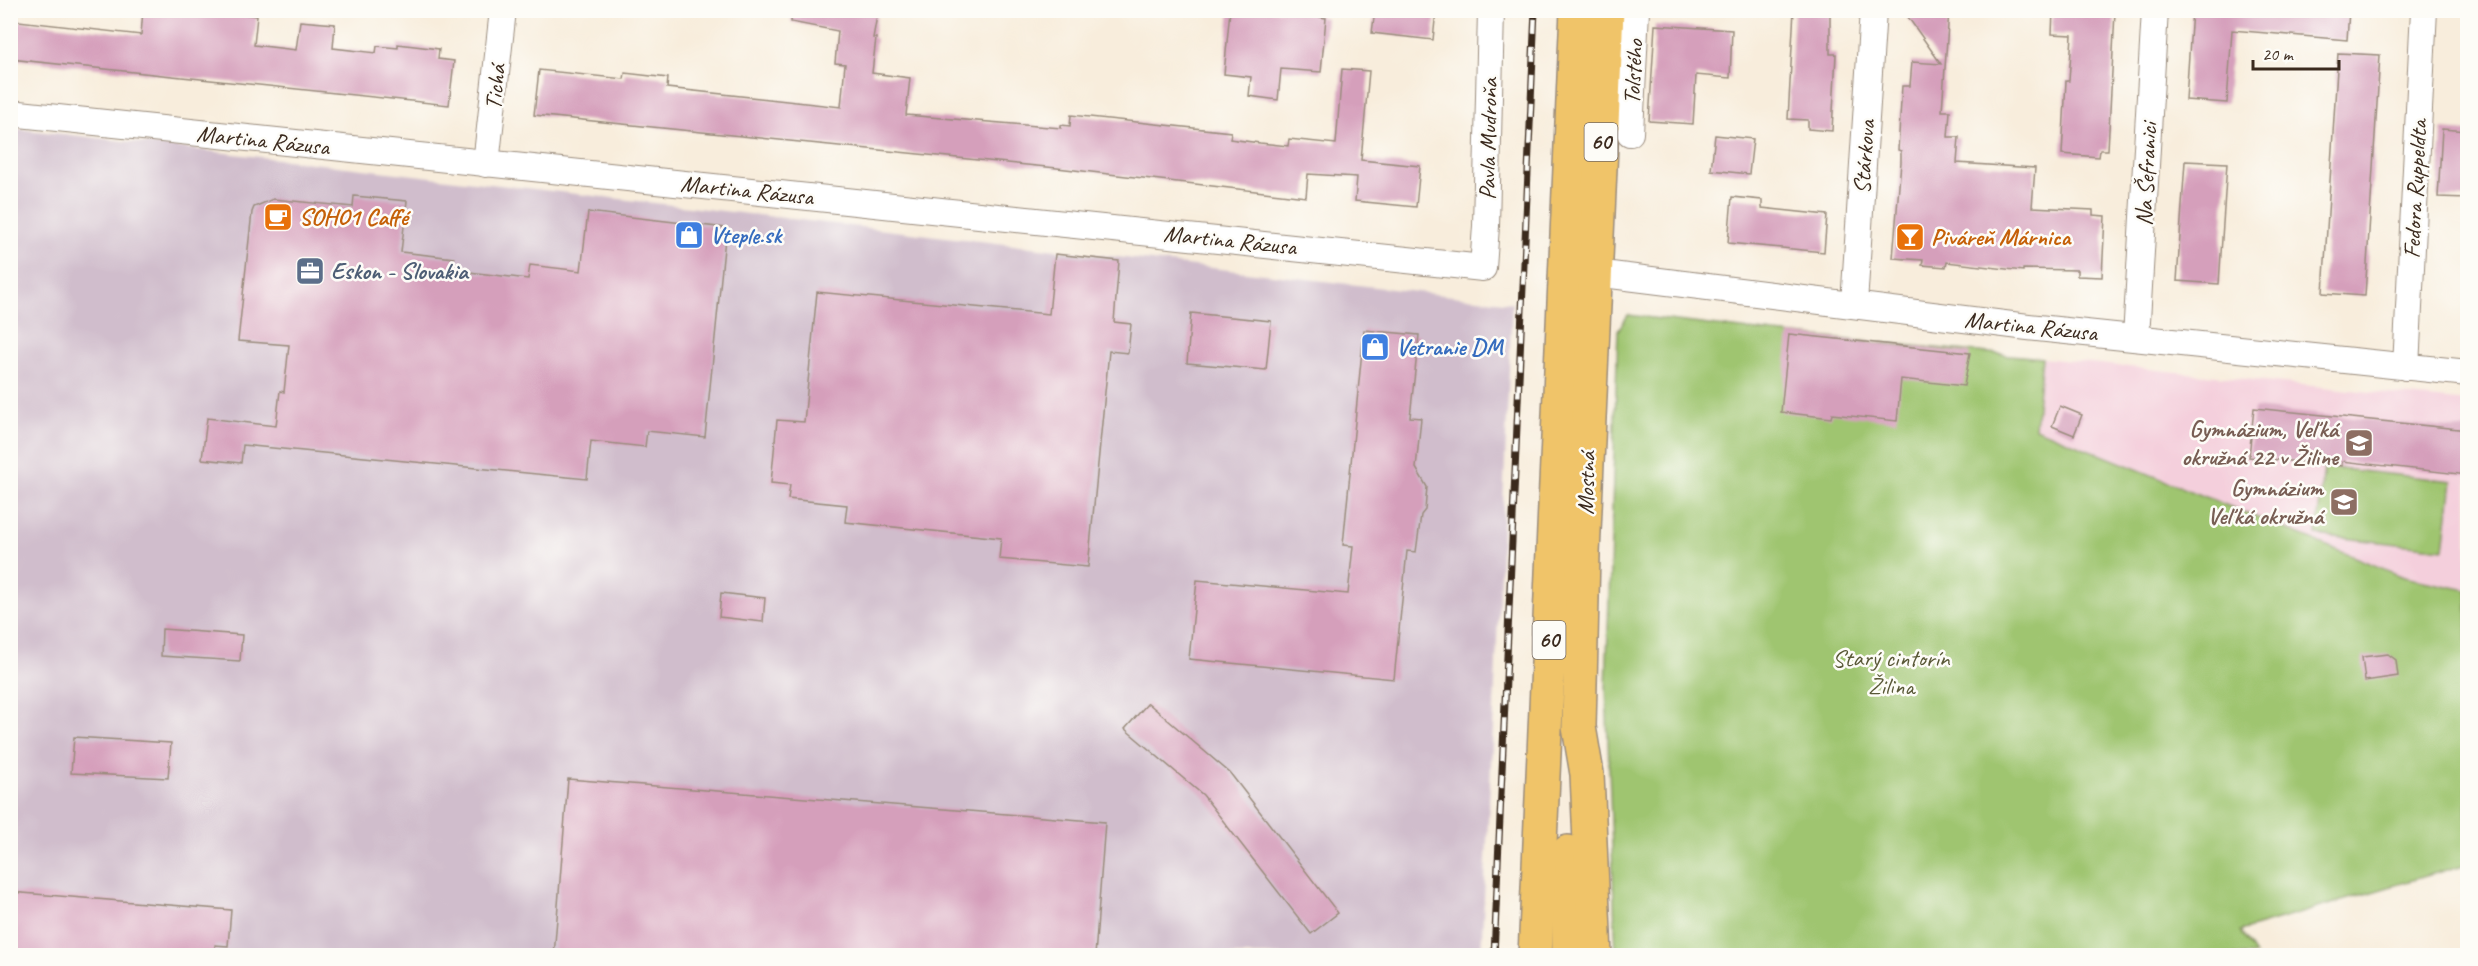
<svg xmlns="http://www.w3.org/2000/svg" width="2478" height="966" viewBox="0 0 2478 966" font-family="Caveat,sans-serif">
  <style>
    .built { fill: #f4cfdc }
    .industrial { fill: #d0bdcc }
    .green { fill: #9fc570; stroke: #6d7847; stroke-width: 1.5 }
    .building { fill: #d59fbb }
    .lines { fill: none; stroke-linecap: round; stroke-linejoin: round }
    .minor-casing { stroke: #9a8c7d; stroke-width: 28 }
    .primary-casing { stroke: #9a8c7d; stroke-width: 36 }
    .minor { stroke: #fff; stroke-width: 26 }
    .primary { stroke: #f0c469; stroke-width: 33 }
    .rail-casing { stroke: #3b2a1e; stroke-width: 7 }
    .rail { stroke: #fdfcf7; stroke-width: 4.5; stroke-dasharray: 14; stroke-linecap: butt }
    .labels { text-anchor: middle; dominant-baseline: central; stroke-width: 5; stroke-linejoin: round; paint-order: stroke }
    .shield { fill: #fdfcf7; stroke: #75695f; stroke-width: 1.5 }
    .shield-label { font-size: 22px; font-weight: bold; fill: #3b2a1e }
    .street-label { font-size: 24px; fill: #3b2a1e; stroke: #fdfcf7 }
    .food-label { font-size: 24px; font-weight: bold; fill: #c56008; stroke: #fdfcf7; text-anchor: start }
    .shop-label { font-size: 24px; font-weight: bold; fill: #366cbe; stroke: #fdfcf7; text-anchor: start }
    .service-label { font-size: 24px; font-weight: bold; fill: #4e5e75; stroke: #fdfcf7; text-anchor: start }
    .education-label { font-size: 24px; font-weight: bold; fill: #785e54; stroke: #fdfcf7; text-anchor: end }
    .park-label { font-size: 24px; fill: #595837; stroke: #fdfcf7 }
  </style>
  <rect width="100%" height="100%" fill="#fdfcf7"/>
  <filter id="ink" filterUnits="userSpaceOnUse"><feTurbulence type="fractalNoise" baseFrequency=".0167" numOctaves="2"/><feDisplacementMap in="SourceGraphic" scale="12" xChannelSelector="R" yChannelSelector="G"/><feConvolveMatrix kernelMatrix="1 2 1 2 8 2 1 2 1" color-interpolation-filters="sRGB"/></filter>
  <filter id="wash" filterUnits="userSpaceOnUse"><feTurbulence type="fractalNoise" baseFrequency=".008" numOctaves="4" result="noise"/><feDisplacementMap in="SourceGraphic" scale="24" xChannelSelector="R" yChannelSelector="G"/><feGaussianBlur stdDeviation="1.35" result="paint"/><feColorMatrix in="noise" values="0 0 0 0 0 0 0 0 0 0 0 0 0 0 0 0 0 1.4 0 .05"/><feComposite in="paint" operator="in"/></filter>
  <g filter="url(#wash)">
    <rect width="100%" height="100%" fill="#f8eddc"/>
    <path class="built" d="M2042,358L2467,402V590L2404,577L2035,427Z"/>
    <path class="industrial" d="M11,128L1512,303L1494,708L1481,955L11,956Z"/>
    <g class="green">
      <path d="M1628,315L1774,333L2042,358L2035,428L2404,577L2467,590V864L2240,931L2255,955L1616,956L1606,688L1618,330Z"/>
      <path d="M2324,467L2452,481L2444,549L2316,535Z"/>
    </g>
    <g id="blocks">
      <g class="building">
        <path d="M143,10H215L257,16L254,45L296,50L300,21L335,24L333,48L376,53L377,46L398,48V44L439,49L438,59L454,61L449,105L10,59V20L141,35Z"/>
        <path d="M792,10H878L873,38H876L872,73L910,78L906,115L1061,128V125L1070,126L1071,115L1231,132L1230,139L1260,143L1288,146L1289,139L1336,144L1342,69L1369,71L1361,160L1420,166L1416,207L1355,201L1357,177L1308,174L1306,197L1057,168L534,115L539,70L624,79L625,73L668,78L667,88L841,107L845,64L835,63L838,31L791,22Z"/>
        <path d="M1230,10H1320V17L1326,18L1321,72L1281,69L1278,100L1249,96L1251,77L1224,74Z"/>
        <path d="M1375,10H1436L1433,40L1372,33Z"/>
        <path d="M1794,10H1830V54H1836L1832,131L1808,129V120L1788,119Z"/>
        <path d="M1903,10H1949L1942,111H1950L1948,137H1959L1957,163L2035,168L2032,207L2093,210V215L2105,216L2102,277L2077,276V270L2023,269V271L1947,262L1946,267L1922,265L1923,260L1893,258L1901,162V151L1898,150L1902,86H1910L1912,62L1941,64Z"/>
        <path d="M2053,10L2115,12L2108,150H2100L2099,157L2062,154L2066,81H2069L2072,35L2052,34Z"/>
        <path d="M2192,10H2349L2347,40L2232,30L2227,103L2186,100Z"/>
        <path d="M1655,25L1732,30L1730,78L1696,75L1693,124L1649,121Z"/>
        <path d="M2338,53L2380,55L2365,296L2323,293Z"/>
        <path d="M2442,129L2468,131V198L2438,197Z"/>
        <path d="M1715,135L1753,139L1749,174L1711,170Z"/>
        <path d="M2185,161L2227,163L2219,284L2177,281Z"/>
        <path d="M354,196L407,201L401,252L454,258L453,270L528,279L530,265L581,271L588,212L726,228L705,437L647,431L645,447L591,441L587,479L243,445L241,463L202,459L207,418L276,426L280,391L284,392L289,345L238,341L252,212L254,207L273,199L353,207Z"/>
        <path d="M1732,197L1762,200V208L1827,215L1824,252L1728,243Z"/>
        <path d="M1055,254L1119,261L1114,322L1131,324L1128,353L1109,351L1088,567L999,559L1001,538L845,522L847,505L788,499L790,485L771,483L777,420L804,422L817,292L1049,314Z"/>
        <path d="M1191,313L1271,321L1266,370L1187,363Z"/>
        <path d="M1364,330L1419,335L1410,417L1421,418L1416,468L1427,487L1425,510L1421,515L1416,552L1407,551L1394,679L1189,659L1197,580L1348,594L1353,546L1343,545Z"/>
        <path d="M1789,334L1970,353L1964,386L1901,379L1897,421L1832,414L1831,418L1781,412Z"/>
        <path d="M2060,406L2082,415L2074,435L2052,426Z"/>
        <path d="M2254,408L2468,430V475L2342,461V466L2249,457Z"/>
        <path d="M721,593L765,598L763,622L719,617Z"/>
        <path d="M162,629L242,635L240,661L161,656Z"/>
        <path d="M2388,654L2396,660L2398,676L2365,681L2362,657Z"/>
        <path d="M1148,703L1230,773L1338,913L1311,934L1203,795L1125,729Z"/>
        <path d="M74,737L171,743L168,778L71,773Z"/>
        <path d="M568,779L1105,822L1095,956H554Z"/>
        <path d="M10,892L231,910L228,946L215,945L214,956H10Z"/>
      </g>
    </g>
  </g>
  <g filter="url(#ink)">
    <use href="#blocks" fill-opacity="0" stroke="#9a8c7d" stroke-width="1.5"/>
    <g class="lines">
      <g class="minor-casing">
        <g id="minor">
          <path d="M10,113L1483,268L1486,226L1491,10"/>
          <path d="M1630,133L1636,10"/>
          <path d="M486,164L503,10"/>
          <path d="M1595,273L2028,327L2468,373"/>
          <path d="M1854,304L1873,10"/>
          <path d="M2136,338L2155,10"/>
          <path d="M2406,367L2424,10"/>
        </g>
      </g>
      <g class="primary-casing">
        <g id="primary">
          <path d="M1568,852L1569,956"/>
          <path d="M1535,956L1577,10"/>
          <path d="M1595,956L1587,774L1579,727L1583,554L1607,10"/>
        </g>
      </g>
      <use href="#minor" class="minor"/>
      <use href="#primary" class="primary"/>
      <g class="rail-casing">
        <path id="rail" d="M1494,956L1535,10"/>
      </g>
      <use href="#rail" class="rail"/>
    </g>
  </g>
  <defs>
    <g id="cafe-square" transform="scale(1.5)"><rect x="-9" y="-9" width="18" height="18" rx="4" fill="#e8710a" stroke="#fdfcf7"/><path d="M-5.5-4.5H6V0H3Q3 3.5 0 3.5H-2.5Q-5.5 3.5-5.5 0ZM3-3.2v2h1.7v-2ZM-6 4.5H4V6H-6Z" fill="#fff"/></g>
    <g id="shop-square" transform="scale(1.5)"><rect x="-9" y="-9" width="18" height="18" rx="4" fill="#3f7fe0" stroke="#fdfcf7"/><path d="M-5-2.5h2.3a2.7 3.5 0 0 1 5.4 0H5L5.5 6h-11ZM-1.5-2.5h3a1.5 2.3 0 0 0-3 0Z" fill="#fff"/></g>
    <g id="bar-square" transform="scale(1.5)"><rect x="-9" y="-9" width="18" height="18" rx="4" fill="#e8710a" stroke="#fdfcf7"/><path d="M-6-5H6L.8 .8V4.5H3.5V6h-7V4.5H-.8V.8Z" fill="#fff"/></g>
    <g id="office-square" transform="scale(1.5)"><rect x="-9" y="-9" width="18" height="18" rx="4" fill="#5c6f8a" stroke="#fdfcf7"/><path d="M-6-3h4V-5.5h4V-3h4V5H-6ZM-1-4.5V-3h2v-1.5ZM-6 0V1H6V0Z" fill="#fff"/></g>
    <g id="school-square" transform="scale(1.5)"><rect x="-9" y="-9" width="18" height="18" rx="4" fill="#8d6e63" stroke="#fdfcf7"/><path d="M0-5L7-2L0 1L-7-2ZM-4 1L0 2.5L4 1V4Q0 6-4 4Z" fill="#fff"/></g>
  </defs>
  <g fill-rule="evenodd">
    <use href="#cafe-square" x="278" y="217"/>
    <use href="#shop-square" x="689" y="235"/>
    <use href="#bar-square" x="1910" y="237"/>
    <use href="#office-square" x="310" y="271"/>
    <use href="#shop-square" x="1375" y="347"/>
    <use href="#school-square" x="2359" y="443"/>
    <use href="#school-square" x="2344" y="502"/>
  </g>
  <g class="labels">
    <g class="shield">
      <rect x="1584.5" y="123" width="33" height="38" rx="4.5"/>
      <rect x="1532.5" y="621" width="33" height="38" rx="4.5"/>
    </g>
    <g class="shield-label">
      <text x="1601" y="142">60</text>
      <text x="1549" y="640">60</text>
    </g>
    <g class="street-label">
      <text transform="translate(1633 72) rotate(-87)">Tolstého</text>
      <text transform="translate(495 87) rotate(-84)">Tichá</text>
      <text transform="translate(1488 139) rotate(-89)">Pavla Mudroňa</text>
      <text transform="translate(263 140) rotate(6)">Martina Rázusa</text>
      <text transform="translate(1864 157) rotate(-86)">Stárkova</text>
      <text transform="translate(2146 174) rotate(-87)">Na Šefranici</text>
      <text transform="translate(2415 189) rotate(-87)">Fedora Ruppeldta</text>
      <text transform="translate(747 190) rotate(6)">Martina Rázusa</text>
      <text transform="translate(1230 240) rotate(6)">Martina Rázusa</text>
      <text transform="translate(2031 326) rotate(6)">Martina Rázusa</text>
      <text transform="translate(1586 483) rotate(-88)">Mostná</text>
    </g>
    <g class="food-label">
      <text x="299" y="217">SOHO1 Caffé</text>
      <text x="1931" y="237">Piváreň Márnica</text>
    </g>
    <g class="shop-label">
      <text x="710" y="235">Vteple.sk</text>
      <text x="1396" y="347">Vetranie DM</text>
    </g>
    <g class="service-label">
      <text x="331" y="271">Eskon - Slovakia</text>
    </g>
    <g class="education-label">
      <text x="2338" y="429">Gymnázium, Veľká<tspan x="2338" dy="28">okružná 22 v Žiline</tspan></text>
      <text x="2323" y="488">Gymnázium<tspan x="2323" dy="28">Veľká okružná</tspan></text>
    </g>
    <g class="park-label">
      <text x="1891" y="658">Starý cintorín<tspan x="1891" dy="28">Žilina</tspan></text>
    </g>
  </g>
  <rect width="2478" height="966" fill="none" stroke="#fdfcf7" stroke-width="36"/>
  <path d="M2253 60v9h86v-9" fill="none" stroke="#3b2a1e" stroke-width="3"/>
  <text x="2262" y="60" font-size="18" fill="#3b2a1e" stroke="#fdfcf7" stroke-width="4.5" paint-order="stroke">20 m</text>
</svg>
